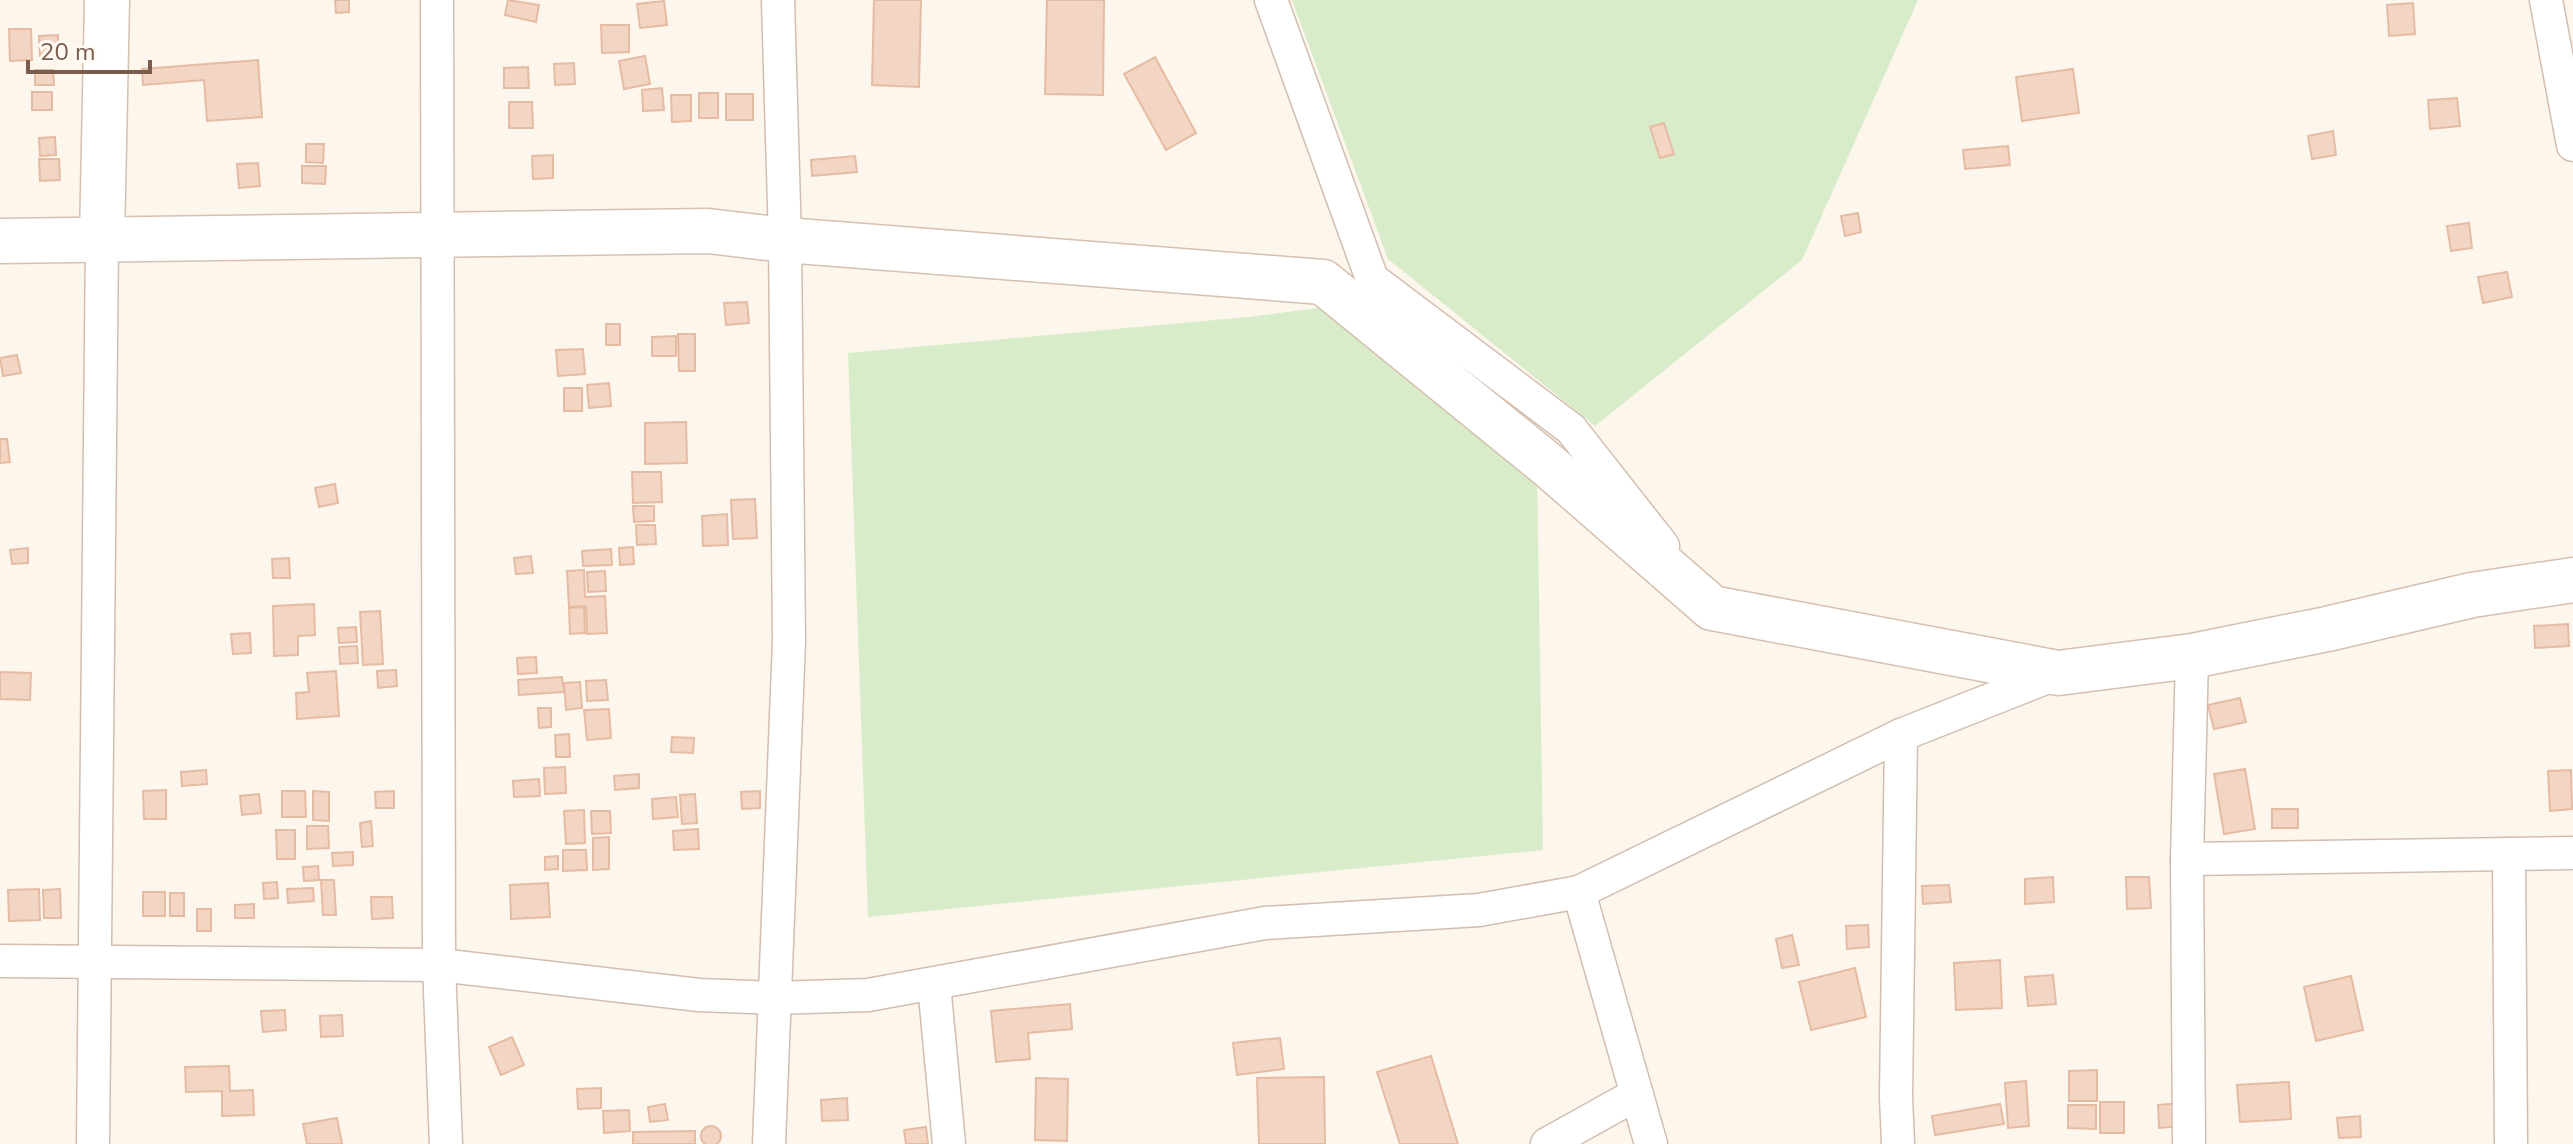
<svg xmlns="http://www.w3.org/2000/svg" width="2573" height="1144" viewBox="0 0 2573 1144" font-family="'Nunito Sans',sans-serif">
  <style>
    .green { fill: #d8ecc9 }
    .building { fill: #f3d5c3; stroke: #e6bba3; stroke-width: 2 }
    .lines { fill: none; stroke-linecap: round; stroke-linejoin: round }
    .street-casing { stroke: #d1beb0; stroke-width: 35 }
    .secondary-casing { stroke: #d6c0b0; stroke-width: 47 }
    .street { stroke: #fff; stroke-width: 32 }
    .secondary { stroke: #fff; stroke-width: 44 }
  </style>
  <rect width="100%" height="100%" fill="#fdf6ec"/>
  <g class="green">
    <path d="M1292,0H1918L1802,260L1595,426L1388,259Z"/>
    <path d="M1357,303L1537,472L1543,850L868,917L848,353L1248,317Z"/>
  </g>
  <g class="building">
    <path d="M335,0H349V12L336,13Z"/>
    <path d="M508,0L539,5L536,22L505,15Z"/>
    <path d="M874,0H921L919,87L872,85Z"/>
    <path d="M1047,0H1104L1103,95L1045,94Z"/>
    <path d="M664,1L667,25L640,28L637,4Z"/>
    <path d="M2413,3L2415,34L2389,36L2387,5Z"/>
    <path d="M601,25H629V52L602,53Z"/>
    <path d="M9,29H31L32,60L10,61Z"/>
    <path d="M58,35V57H40L39,36Z"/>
    <path d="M645,56L650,84L624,89L619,61Z"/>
    <path d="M1155,57L1196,133L1166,150L1124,74Z"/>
    <path d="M258,60L262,117L207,121L204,80L143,85L142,69Z"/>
    <path d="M574,63L575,84L555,85L554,64Z"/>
    <path d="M528,67L529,88H504V68Z"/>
    <path d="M2073,69L2079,113L2022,121L2016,77Z"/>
    <path d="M35,70H53L54,85H35Z"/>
    <path d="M662,88L664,110L643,111L642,90Z"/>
    <rect x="32" y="92" width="20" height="18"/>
    <rect x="699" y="93" width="19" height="25"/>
    <rect x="726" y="94" width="27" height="26"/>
    <path d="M671,95H691V121L672,122Z"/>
    <path d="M2457,98L2460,126L2430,129L2428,100Z"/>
    <path d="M509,102H532L533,128H509Z"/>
    <path d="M1664,123L1674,154L1660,158L1650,127Z"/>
    <path d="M2333,131L2336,155L2312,159L2308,136Z"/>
    <path d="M55,137L56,155L40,156L39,138Z"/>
    <path d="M306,144H324L323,163L306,162Z"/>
    <path d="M2008,146L2010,165L1965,169L1963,150Z"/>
    <path d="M553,155V178L533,179L532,156Z"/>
    <path d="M855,156L857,172L812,176L811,160Z"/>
    <path d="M39,159H59L60,180L40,181Z"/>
    <path d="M258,163L260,186L239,188L237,164Z"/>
    <path d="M302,166H326L325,184L302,183Z"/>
    <path d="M1858,213L1861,232L1845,236L1841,216Z"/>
    <path d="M2469,223L2472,248L2451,251L2447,226Z"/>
    <path d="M2507,272L2512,297L2483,303L2478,277Z"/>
    <path d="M747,302L749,323L726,325L724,303Z"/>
    <rect x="606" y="324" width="14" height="21"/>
    <path d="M678,334H695V371H679Z"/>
    <path d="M676,336V356H652V337Z"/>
    <path d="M583,349L585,374L558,376L556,350Z"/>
    <path d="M17,355L21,373L3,376L0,358Z"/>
    <path d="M609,383L611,406L589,408L587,385Z"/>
    <rect x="564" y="388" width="18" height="23"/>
    <path d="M686,422L687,463L645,464V423Z"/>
    <path d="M0,439H7L10,462L0,463Z"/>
    <path d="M632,472H661L662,502L633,503Z"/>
    <path d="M335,484L338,503L319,507L315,488Z"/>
    <path d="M755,499L757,538L733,539L731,500Z"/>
    <path d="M633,506H654V521L634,522Z"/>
    <path d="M727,514L728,545L703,546L702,516Z"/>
    <path d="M636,525H655L656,544L637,545Z"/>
    <path d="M633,547L634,564L620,565L619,548Z"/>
    <path d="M28,548V563L12,564L10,550Z"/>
    <path d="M611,549L612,565L583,566L582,551Z"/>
    <path d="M531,556L533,573L516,574L514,558Z"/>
    <path d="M289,558L290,578H273L272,559Z"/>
    <path d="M584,570L585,597L605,596L607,633L587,634L586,606L569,607L567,571Z"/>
    <path d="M605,571L606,591L588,592L587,572Z"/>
    <path d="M314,604L315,635L298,636V655L274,656L273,606Z"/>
    <path d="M584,607L585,633L570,634L569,608Z"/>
    <path d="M380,611L383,664L363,665L360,612Z"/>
    <path d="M2568,624L2569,646L2535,648L2534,626Z"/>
    <path d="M356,627L357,642L339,643L338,628Z"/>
    <path d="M250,633L251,653L233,654L231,634Z"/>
    <path d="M357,646L358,663L340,664L339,647Z"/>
    <path d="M536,657L537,673L518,674L517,658Z"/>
    <path d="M396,670L397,686L378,688L377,671Z"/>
    <path d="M336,671L339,716L297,719L296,693L309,692L307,673Z"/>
    <path d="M0,672L31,673L30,700L0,699Z"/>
    <path d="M562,677L564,692L519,695L518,680Z"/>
    <path d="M606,680L608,700L587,701L586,681Z"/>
    <path d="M580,682L582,708L566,710L564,683Z"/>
    <path d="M2240,698L2246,722L2214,729L2208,705Z"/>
    <path d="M538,708H551V727L539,728Z"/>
    <path d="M609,709L611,738L587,740L584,710Z"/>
    <path d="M569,734L570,757H556L555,735Z"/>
    <path d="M672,737L694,738L693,753L671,752Z"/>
    <path d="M565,767L566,793L545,794L544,768Z"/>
    <path d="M2245,769L2255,829L2224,834L2214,774Z"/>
    <path d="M206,770L207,784L182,786L181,772Z"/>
    <path d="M2571,770L2572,809L2550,811L2548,771Z"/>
    <path d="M639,774V788L615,790L614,776Z"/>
    <path d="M539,779L540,796L514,797L513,781Z"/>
    <path d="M166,790V819H144L143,791Z"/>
    <path d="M282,791H305L306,817H282Z"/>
    <path d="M313,791L329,792V821L313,820Z"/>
    <path d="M394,791V808H376L375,792Z"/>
    <path d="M760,791V808L742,809L741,792Z"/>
    <path d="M259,794L261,813L242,815L240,796Z"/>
    <path d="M695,794L697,823L682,824L680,795Z"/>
    <path d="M676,797L678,817L653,819L652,799Z"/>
    <rect x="2272" y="809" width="26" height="19"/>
    <path d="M584,810L585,843L566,844L564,811Z"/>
    <path d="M591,811H610L611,833L592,834Z"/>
    <path d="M371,821L373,846L362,847L360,823Z"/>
    <path d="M307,826H328L329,848L307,849Z"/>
    <path d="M698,829L699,849L674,850L673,831Z"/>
    <path d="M276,830H295V859H277Z"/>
    <path d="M609,837V869L593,870V838Z"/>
    <path d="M563,850H586L587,870L563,871Z"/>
    <path d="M353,852V865L333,866L332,853Z"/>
    <path d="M558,856V869L545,870V857Z"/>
    <path d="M318,866L319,880L304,881L303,867Z"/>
    <path d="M2053,877L2054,902L2025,904V879Z"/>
    <path d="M2126,877H2149L2151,908L2127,909Z"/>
    <path d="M321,880H334L336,915H323Z"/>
    <path d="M277,882L278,898L264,899L263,883Z"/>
    <path d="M548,883L550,917L511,919L510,885Z"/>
    <path d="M1949,885L1951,902L1923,904L1922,886Z"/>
    <path d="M313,888L314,901L288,903L287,889Z"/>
    <path d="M39,889L40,920L9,921L8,890Z"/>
    <path d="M60,889L61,918H44L43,890Z"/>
    <rect x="143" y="892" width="22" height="24"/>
    <rect x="170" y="893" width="14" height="23"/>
    <path d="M371,897H392L393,918L372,919Z"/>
    <path d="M254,904V918H235V905Z"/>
    <rect x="197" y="909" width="14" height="22"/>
    <path d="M1868,925L1869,947L1847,949L1846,926Z"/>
    <path d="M1792,935L1799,965L1782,968L1776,939Z"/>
    <path d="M2000,960L2002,1008L1956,1010L1954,963Z"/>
    <path d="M1855,968L1866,1017L1811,1030L1799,982Z"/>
    <path d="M2053,975L2056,1004L2028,1006L2025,977Z"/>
    <path d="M2351,976L2363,1030L2316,1041L2304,987Z"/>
    <path d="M1070,1004L1072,1029L1028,1033L1030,1059L996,1062L991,1011Z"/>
    <path d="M285,1010L286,1030L263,1032L261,1011Z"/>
    <path d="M342,1015L343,1036L321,1037L320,1016Z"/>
    <path d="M512,1037L524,1065L501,1075L489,1047Z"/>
    <path d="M1280,1038L1284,1069L1237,1075L1233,1043Z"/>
    <path d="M1431,1056L1458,1144H1400L1377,1072Z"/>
    <path d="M229,1066L230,1091L253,1090L254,1115L222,1116V1091L186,1092L185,1067Z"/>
    <path d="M2097,1070V1101H2069V1071Z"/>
    <path d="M1324,1077L1325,1144H1259L1257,1078Z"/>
    <path d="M1036,1078L1068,1079L1067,1141L1035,1140Z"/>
    <path d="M2026,1081L2029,1126L2008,1128L2005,1083Z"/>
    <path d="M2289,1082L2291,1119L2240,1122L2237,1085Z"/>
    <path d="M601,1088V1108L578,1109L577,1089Z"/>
    <path d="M847,1098L848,1120L822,1121L821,1100Z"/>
    <rect x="2100" y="1102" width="24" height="31"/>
    <path d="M2181,1103L2182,1126L2159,1128L2158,1105Z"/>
    <path d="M665,1104L668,1120L650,1122L648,1107Z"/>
    <path d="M2000,1104L2004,1124L1935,1135L1932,1116Z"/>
    <path d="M2068,1105H2096V1129L2068,1128Z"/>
    <path d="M629,1110L630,1131L604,1133L603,1111Z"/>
    <path d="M2360,1116L2361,1137L2339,1138L2337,1118Z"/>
    <path d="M337,1118L342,1144H307L303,1124Z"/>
    <circle cx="711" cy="1136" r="10"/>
    <path d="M926,1127L928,1144H906L904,1130Z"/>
    <path d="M695,1131V1144H633V1132Z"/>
  </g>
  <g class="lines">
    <g class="street-casing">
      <g id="street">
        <path d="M437,0L439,965L446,1144"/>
        <path d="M1271,0L1372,279L1571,429L1663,546"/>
        <path d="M2546,0L2573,145"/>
        <path d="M2509,854L2511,1144"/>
        <path d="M2187,859L2573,853"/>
        <path d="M1579,892L1651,1144"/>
        <path d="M0,961L439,965L699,995L775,998L868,995L1265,923L1479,910L1579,892L1901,735L2058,673"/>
        <path d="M934,984L949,1144"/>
        <path d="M93,1144L102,240"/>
        <path d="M769,1144L789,641L785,240L778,0"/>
        <path d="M1547,1144L1637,1094"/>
        <path d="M1898,1144L1896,1097L1901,735"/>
        <path d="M2189,1144L2187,859L2192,656"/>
      </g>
    </g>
    <g class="secondary-casing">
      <g id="secondary">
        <path d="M102,240L107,0"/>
        <path d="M0,241L708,231L785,240L1323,282L1548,465L1712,608L2058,673L2192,656L2327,629L2472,595L2573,580"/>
      </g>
    </g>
    <use href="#street" class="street"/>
    <use href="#secondary" class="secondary"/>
  </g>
  <path d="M28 60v12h122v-12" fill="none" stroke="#7a5c4d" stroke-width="4"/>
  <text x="40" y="60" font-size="24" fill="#7a5c4d" stroke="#fffaf3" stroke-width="6" paint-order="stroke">20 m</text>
</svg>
